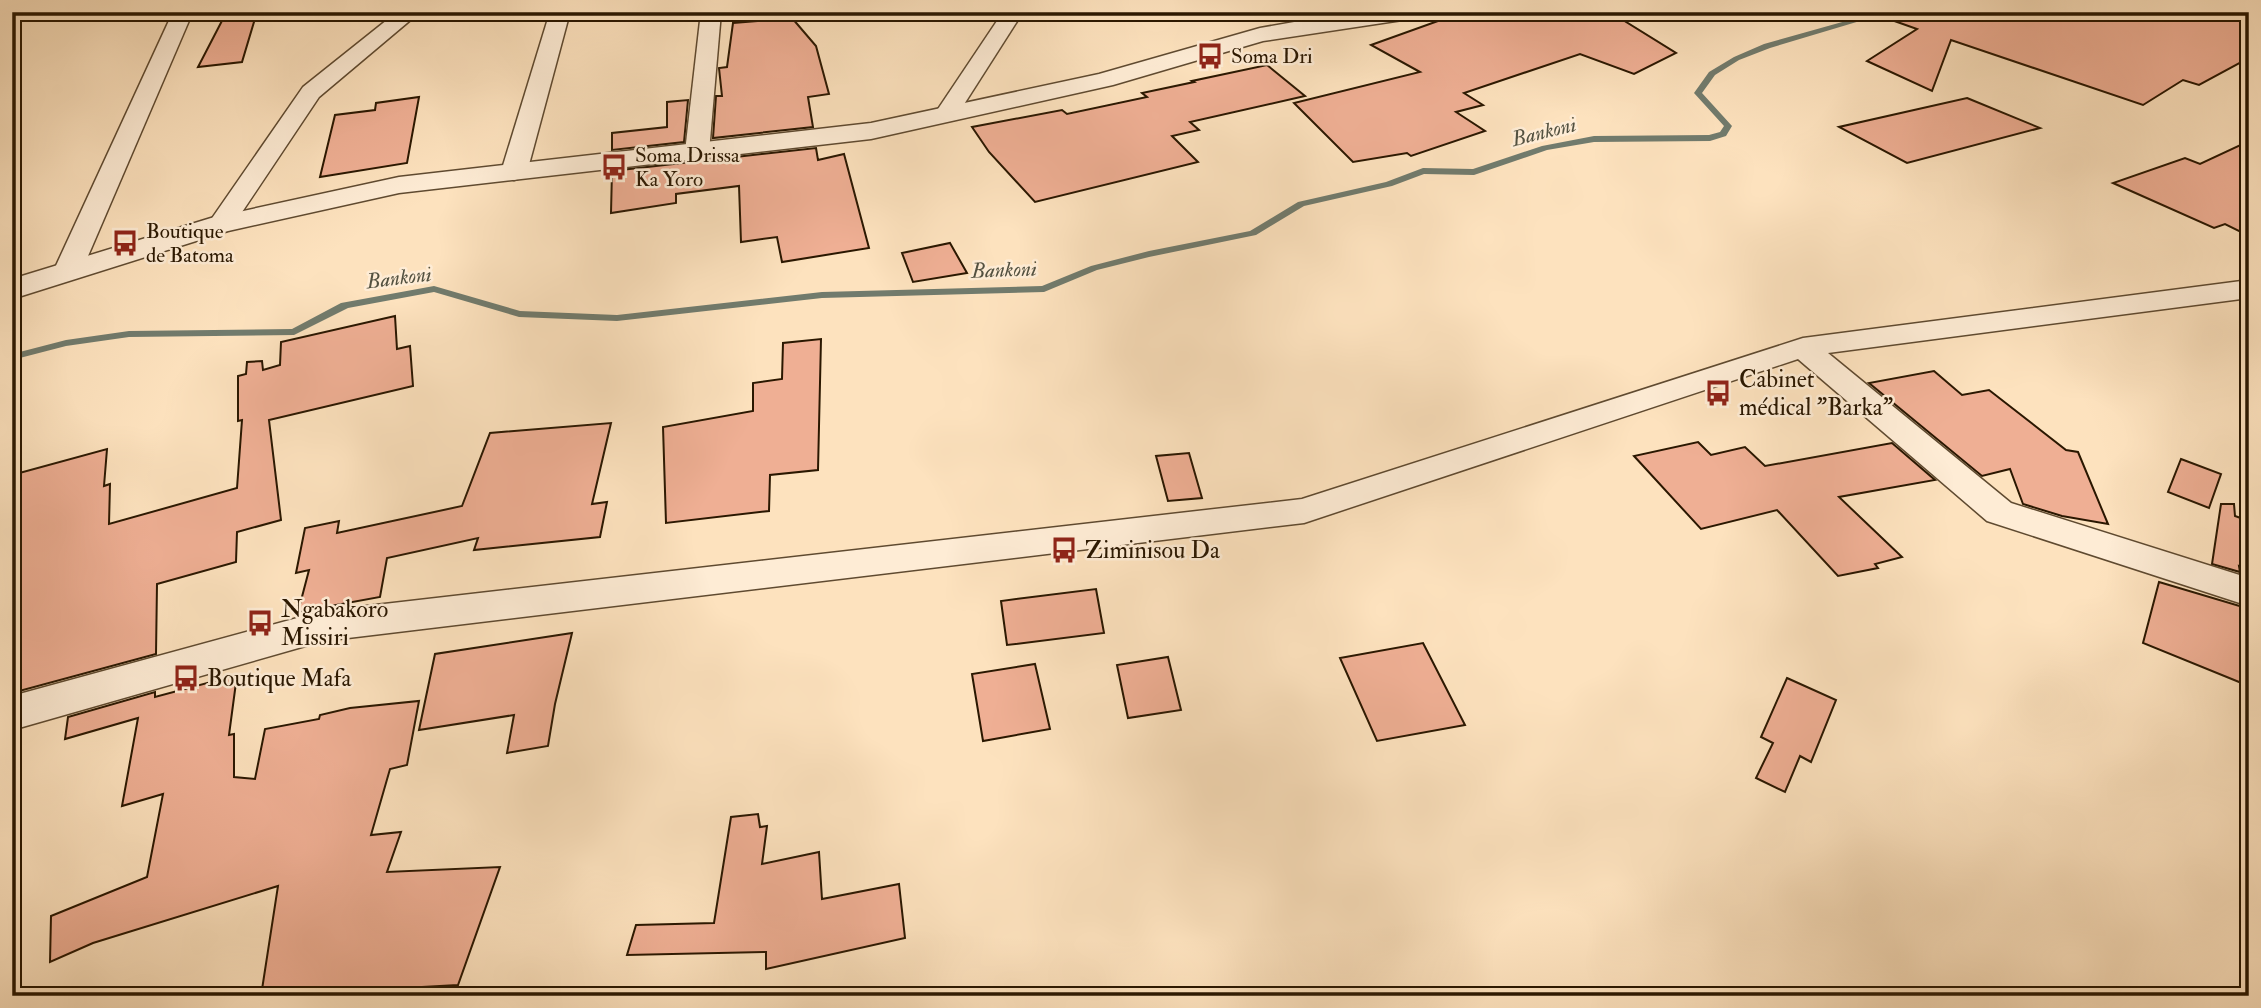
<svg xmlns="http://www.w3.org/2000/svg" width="2261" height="1008" viewBox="0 0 2261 1008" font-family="'IM FELL Double Pica',serif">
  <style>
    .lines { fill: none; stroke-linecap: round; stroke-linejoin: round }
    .stream { fill: #717b6d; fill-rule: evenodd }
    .building { fill: #efaf94; stroke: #2a1700; stroke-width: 2 }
    .minor-casing { stroke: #5f4a30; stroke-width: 3 }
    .tertiary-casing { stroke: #5f4a30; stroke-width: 3 }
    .minor { fill: #feecd5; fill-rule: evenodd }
    .tertiary { fill: #feecd5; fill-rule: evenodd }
    .labels { text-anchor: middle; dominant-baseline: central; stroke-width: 5; stroke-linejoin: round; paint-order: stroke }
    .far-poi-label { font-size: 21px; fill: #2a1700; stroke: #feecd5; text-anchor: start }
    .far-water-label { font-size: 21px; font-style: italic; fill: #535140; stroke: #feecd5 }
    .poi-label { font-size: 24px; fill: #2a1700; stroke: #feecd5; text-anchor: start }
  </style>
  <rect width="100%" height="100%" fill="#fde2be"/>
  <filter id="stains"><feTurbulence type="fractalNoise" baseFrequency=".00286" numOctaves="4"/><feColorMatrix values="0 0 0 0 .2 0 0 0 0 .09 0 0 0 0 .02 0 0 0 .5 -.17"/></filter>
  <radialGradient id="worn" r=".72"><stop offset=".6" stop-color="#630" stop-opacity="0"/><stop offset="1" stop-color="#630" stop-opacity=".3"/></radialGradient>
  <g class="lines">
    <path class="stream" d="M1878,12H1890L1770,48L1739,60L1715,75L1702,93L1732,126L1726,136L1710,141L1594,142L1547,150L1474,175L1424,174L1392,186L1304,206L1256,235L1149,257L1097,270L1044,292L822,298L617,321L519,317L434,292L348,308L294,335L129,337L66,346L12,360V354L66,340L129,331L292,329L341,303L434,286L520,311L617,315L822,292L1042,286L1091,266L1149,251L1250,231L1298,202L1386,182L1423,168L1473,169L1542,146L1594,136L1709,135L1720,132L1724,126L1694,93L1709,72L1734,57L1764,44Z"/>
  </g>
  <g class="building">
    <path d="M257,12L242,62L198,67L225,15Z"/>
    <path d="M1463,12H1610L1676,53L1634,74L1580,54L1464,93L1483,105L1456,112L1485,131L1411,156L1407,153L1353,162L1294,103L1420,72L1371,45Z"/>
    <path d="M1887,12H2064L2100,21L2129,12H2249V58L2199,85L2183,80L2143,105L1951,40L1932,91L1867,61L1917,29L1886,18Z"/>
    <path d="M792,18L816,46L829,94L808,97L813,127L713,138L716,96H722L719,68L727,67L733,23Z"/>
    <path d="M1267,65L1305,96L1190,122L1199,130L1172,136L1198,162L1035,202L989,152L972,127L1062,110L1067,114L1147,97L1142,93L1194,82L1192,81Z"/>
    <path d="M419,97L407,163L320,177L335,115L375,110L376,103Z"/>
    <path d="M1967,98L2040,128L1907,163L1839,127Z"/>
    <path d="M688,100L684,142L612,150V133L667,127V102Z"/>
    <path d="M2249,141V236L2225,224L2214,228L2113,183L2185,158L2200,164Z"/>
    <path d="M816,148L818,160L844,154L869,248L782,262L777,237L741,242L739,186L676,194V203L611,213L612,171Z"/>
    <path d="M950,243L967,273L913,282L902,253Z"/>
    <path d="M395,316L397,349L410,346L413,386L269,420L281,520L237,532L236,562L157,584L156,654L12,693V475L107,449L104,486L110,484L109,524L237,488L242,420L238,421V376L246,374L247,362L262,361L263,370L280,365L281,342Z"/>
    <path d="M821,339L818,470L770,475L769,511L666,523L663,427L753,411V383L782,379L783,343Z"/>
    <path d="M1934,371L1962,395L1989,390L2066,450L2078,452L2108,524L2062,516L2023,504L2010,469L1982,476L1869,383Z"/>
    <path d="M611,423L592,504L607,502L600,537L474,550L478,538L387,558L380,597L298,612L309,570L296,573L305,528L339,521L337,533L462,506L490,433Z"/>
    <path d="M1698,442L1711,455L1745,447L1765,466L1892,443L1935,480L1839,497L1902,557L1875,564L1878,568L1838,576L1777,510L1701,529L1634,456Z"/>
    <path d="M1189,453L1202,498L1168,501L1156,456Z"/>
    <path d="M2181,459L2221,474L2209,508L2168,492Z"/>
    <path d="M2221,504H2234L2235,516L2249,521V569L2239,566L2240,572L2212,564Z"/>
    <path d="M2159,582L2243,607L2245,633L2249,635L2244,684L2143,643Z"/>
    <path d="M1096,589L1104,633L1007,645L1001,601Z"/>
    <path d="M572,633L555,704L548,746L507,753L514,715L419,730L435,654Z"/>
    <path d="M1423,643L1465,725L1377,741L1340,658Z"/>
    <path d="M1168,657L1181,710L1128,718L1117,665Z"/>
    <path d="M1035,664L1050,729L983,741L972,674Z"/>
    <path d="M237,675L229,735L234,734V777L255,779L265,729L319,719L320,715L350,708L419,701L407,765L390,769L371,835L401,832L387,872L500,867L458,985L350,991L348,996H261L278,886L93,943L50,962L51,916L147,877L163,794L122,806L138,718L65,739L68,717L155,692V697Z"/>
    <path d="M1787,678L1836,700L1811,762L1800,756L1785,792L1756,778L1773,743L1761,737Z"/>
    <path d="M758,814L760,827L767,826L762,864L819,852L822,899L899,884L905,938L766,969V952L627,955L636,925L714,923L731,817Z"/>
  </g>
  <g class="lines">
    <g class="minor-casing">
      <g id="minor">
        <path d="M173,12H189L191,16L82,270L78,276L68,278L58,276L54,270Z"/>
        <path d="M397,12H420L319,97L230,230L221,232L212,230L208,224L303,87Z"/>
        <path d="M550,12H570L527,172L523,177L514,180L505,177L501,172Z"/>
        <path d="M701,12H721L709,152L706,157L697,159L688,157L685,152Z"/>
        <path d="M1003,12H1023L954,120H938L934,115Z"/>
        <path d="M2249,280V298L1828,353L2011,503L2249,578V606L1987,521L1798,359L1304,523L323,641L12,730V696L323,611L1302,499L1803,338Z"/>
      </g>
    </g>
    <g class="tertiary-casing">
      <path id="tertiary" d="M1351,12H1420L1417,17L1409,19L1263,41L1113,85L871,139L399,193L228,231L12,299V279L211,218L399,177L871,123L1099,74L1260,28Z"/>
    </g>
    <use href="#minor" class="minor"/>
    <use href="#tertiary" class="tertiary"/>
  </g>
  <defs>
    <g id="bus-bare" transform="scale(2.1)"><path d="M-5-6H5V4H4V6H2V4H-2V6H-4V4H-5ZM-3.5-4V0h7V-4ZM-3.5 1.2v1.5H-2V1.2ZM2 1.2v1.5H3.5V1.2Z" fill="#8f2418" stroke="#feecd5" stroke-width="2.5" paint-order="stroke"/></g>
  </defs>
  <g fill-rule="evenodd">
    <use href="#bus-bare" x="1210" y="56"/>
    <use href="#bus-bare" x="614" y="167"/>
    <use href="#bus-bare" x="125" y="243"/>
    <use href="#bus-bare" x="1718" y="393"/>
    <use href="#bus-bare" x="1064" y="550"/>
    <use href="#bus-bare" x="260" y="623"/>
    <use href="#bus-bare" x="186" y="678"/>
  </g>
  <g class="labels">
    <g class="far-poi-label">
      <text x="1231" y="56">Soma Dri</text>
      <text x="635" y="155">Soma Drissa<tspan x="635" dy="24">Ka Yoro</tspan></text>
      <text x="146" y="231">Boutique<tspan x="146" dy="24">de Batoma</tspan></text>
    </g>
    <g class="far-water-label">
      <text transform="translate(1544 132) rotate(-14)">Bankoni</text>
      <text transform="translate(1004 270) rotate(-2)">Bankoni</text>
      <text transform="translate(399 278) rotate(-7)">Bankoni</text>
    </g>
    <g class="poi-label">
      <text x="1739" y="379">Cabinet<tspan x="1739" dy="28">médical "Barka"</tspan></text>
      <text x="1085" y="550">Ziminisou Da</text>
      <text x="281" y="609">Ngabakoro<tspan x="281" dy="28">Missiri</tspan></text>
      <text x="207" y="678">Boutique Mafa</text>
    </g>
  </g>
  <rect width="2261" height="1008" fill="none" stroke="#fde2be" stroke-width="42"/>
  <rect x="14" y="14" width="2233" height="980" fill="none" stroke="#2a1700" stroke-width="3.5"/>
  <rect x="21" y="21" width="2219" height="966" fill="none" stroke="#2a1700" stroke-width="2"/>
  <rect width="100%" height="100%" filter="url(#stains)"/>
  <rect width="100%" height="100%" fill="url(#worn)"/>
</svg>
